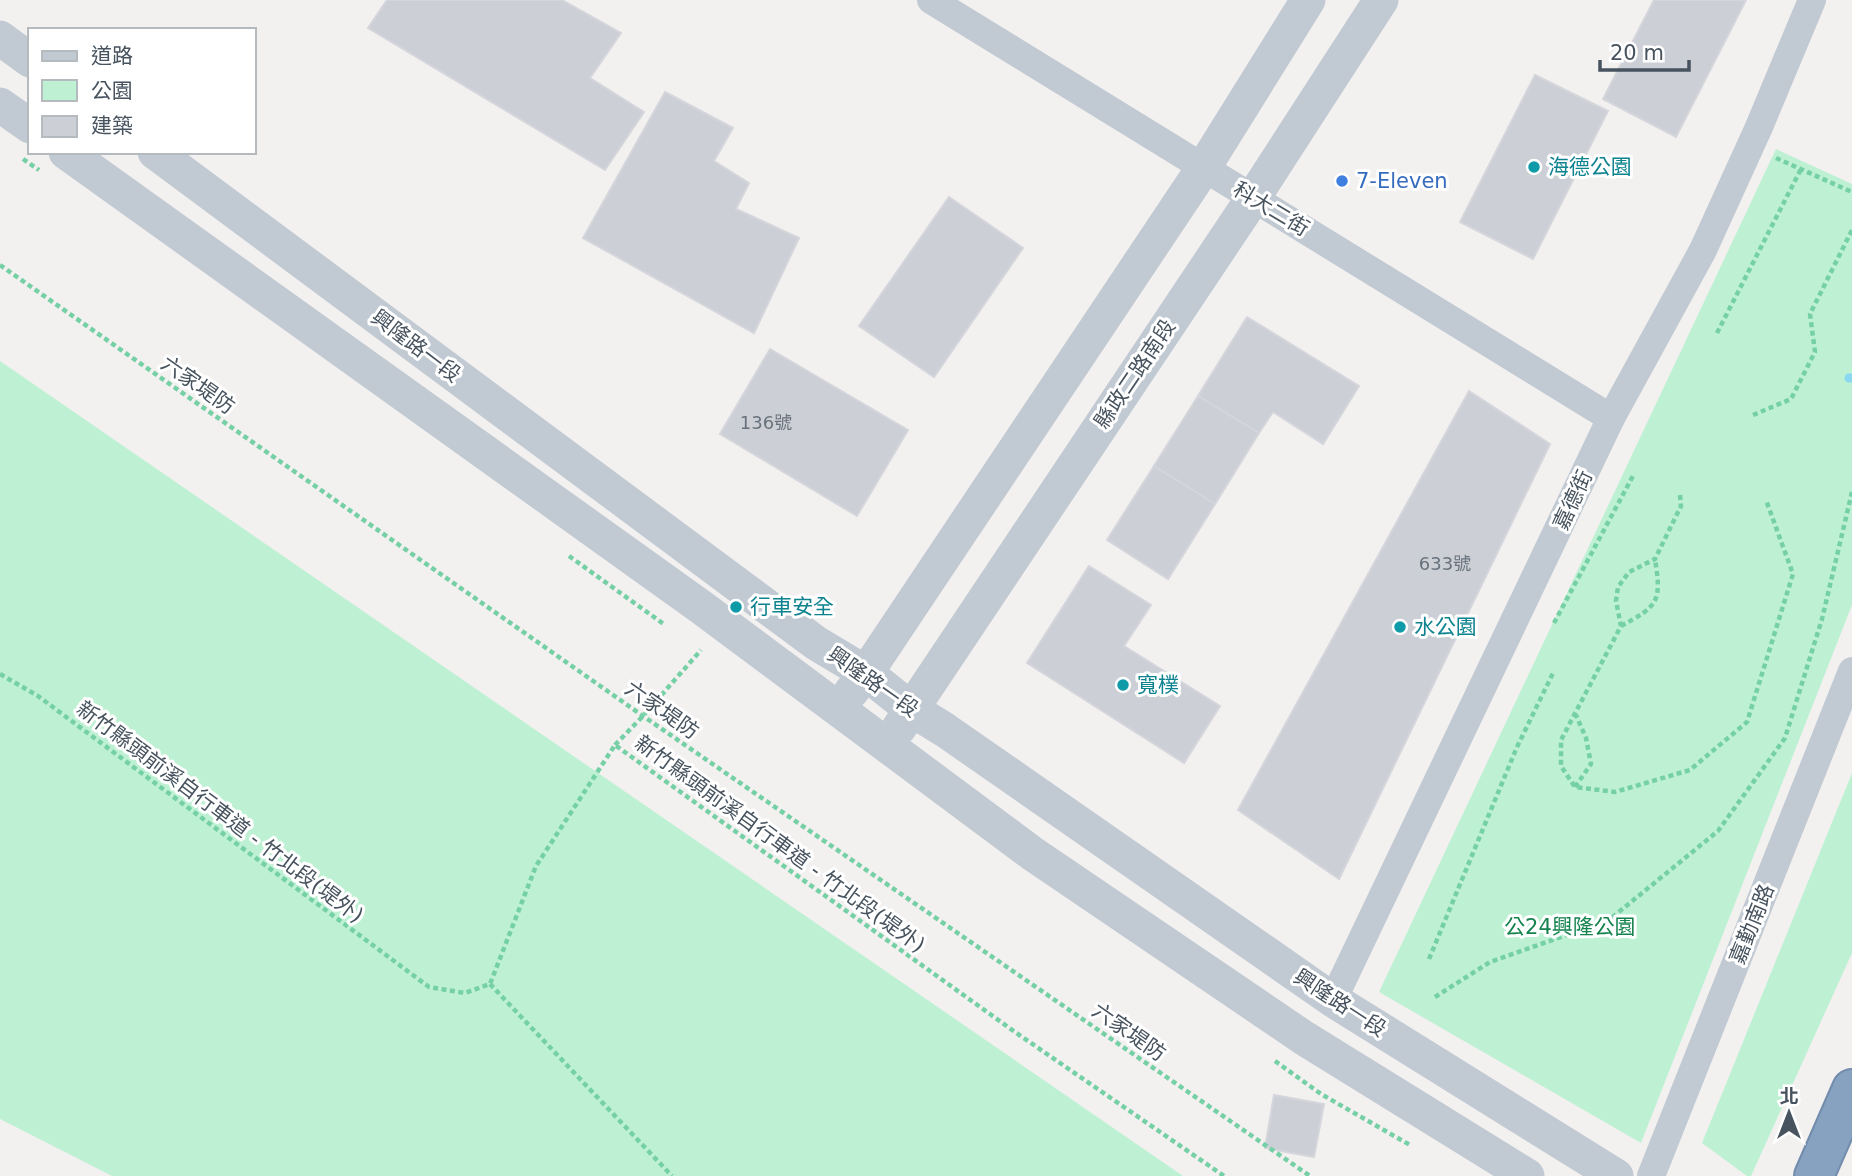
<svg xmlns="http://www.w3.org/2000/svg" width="1852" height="1176" viewBox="0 0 1852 1176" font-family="'DejaVu Sans','Noto Sans TC',sans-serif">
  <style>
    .green { fill: #bef1d3 }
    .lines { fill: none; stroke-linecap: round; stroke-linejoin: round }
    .stream { stroke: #8ad8ef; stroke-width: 9 }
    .building { fill: #cccfd5; stroke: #d4d6dc; stroke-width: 2 }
    .motorway-casing { stroke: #728cac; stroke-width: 42 }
    .path { stroke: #75d0a5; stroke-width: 4.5; stroke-dasharray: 5 3.5; stroke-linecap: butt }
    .minor { stroke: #c1cad2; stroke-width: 28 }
    .tertiary { stroke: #c1cad2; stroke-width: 35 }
    .motorway { stroke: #87a2c0; stroke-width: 38 }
    .culture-dot { fill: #0f9aa8; stroke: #fff; stroke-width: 2.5 }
    .shop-dot { fill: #3f7fe0; stroke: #fff; stroke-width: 2.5 }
    .labels { text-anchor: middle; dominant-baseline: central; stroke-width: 6; stroke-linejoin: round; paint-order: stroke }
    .number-label { font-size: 18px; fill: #68727c }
    .culture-label { font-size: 21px; fill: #0d838f; stroke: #fff; text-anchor: start }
    .shop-label { font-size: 21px; fill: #366cbe; stroke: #fff; text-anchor: start }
    .street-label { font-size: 21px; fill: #47535e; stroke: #fff }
    .park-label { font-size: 21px; fill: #15834e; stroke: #fff }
  </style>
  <rect width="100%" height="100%" fill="#f3f0f0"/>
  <g class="green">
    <path d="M1776,149L1852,184V605L1641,1143L1379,992Z"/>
    <path d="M0,361L1183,1176H112L0,1119Z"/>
    <path d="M1852,773V953L1751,1176H1747L1702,1143Z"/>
  </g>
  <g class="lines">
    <path class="stream" d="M1849,378H1852"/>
  </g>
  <g class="building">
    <path d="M387,0H562L621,33L590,78L644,112L605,170L368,28Z"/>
    <path d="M1654,0H1746L1676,137L1603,99Z"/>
    <path d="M1535,75L1608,111L1533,259L1460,222Z"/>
    <path d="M665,92L733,128L714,161L749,183L736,209L799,238L754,333L583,238Z"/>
    <path d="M949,197L1023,248L934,377L859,326Z"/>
    <path d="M1247,317L1359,386L1323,444L1273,412L1259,433L1198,396Z"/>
    <path d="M770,349L908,430L857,516L720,434Z"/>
    <path d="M1469,391L1550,444L1339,879L1238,810Z"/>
    <path d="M1198,396L1259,433L1215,504L1154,466Z"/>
    <path d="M1154,466L1215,504L1168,579L1107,540Z"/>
    <path d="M1089,566L1151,605L1124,646L1220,706L1184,763L1027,663Z"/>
    <path d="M1274,1095L1324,1104L1314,1157L1265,1148Z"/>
  </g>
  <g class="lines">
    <g class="motorway-casing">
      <path id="motorway" d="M1814,1176L1852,1089"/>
    </g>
    <g class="path">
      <path d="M1776,158L1852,192"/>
      <path d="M23,159L39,170"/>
      <path d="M0,265L643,716L1310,1176"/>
      <path d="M1717,333L1801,169"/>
      <path d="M1753,415L1791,399L1815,352L1810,314L1852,230"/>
      <path d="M1680,495L1681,506L1655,559L1629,572L1618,587L1616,601L1621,626L1561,740V766L1575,787L1615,792L1690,770L1747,722L1793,574L1766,500"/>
      <path d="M569,556L665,625"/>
      <path d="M1554,623L1634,474"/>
      <path d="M1621,626C1658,606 1662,602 1655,559"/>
      <path d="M0,674L38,696L429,987L465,993L490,984L536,866L615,745L1015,1032L1224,1176"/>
      <path d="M615,745L643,716L701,650"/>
      <path d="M1575,787L1591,764L1586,738L1576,715"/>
      <path d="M1429,959L1517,747L1554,671"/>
      <path d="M490,984L672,1176"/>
      <path d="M1435,997L1490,962L1609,920L1718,831L1785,738L1822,619L1852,492"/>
      <path d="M1275,1061L1321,1094L1410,1145"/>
    </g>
    <g class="minor">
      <path d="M931,0L1611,418"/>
      <path d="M1333,1000L1611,418L1703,250L1759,127L1812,0"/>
      <path d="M1651,1176L1852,671"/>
    </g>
    <g class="tertiary">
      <path d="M0,38L30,60"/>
      <path d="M0,105L30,126"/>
      <path d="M66,152L701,607L1033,854L1304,1038L1527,1176"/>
      <path d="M155,152L816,643L866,673L911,709L945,730L1333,1000L1616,1176"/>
      <path d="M851,692L866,673L1204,167L1308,0"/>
      <path d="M899,728L1253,198L1381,0"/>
    </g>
    <use href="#motorway" class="motorway"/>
  </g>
  <g class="culture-dot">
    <circle cx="1534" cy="167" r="7"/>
    <circle cx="736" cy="607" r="7"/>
    <circle cx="1400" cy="627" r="7"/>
    <circle cx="1123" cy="685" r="7"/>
  </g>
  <circle class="shop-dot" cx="1342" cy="181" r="7"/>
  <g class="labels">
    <g class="number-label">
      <text x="766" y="422">136號</text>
      <text x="1445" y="563">633號</text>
    </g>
    <g class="culture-label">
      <text x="1548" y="167">海德公園</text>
      <text x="750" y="607">行車安全</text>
      <text x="1414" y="627">水公園</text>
      <text x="1137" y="685">寬樸</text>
    </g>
    <g class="shop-label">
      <text x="1356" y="181">7-Eleven</text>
    </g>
    <g class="street-label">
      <text transform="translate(1271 209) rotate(31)">科大二街</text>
      <text transform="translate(416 346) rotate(37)">興隆路一段</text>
      <text transform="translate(1135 374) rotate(-56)">縣政二路南段</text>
      <text transform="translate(198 385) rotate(35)">六家堤防</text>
      <text transform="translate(1573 500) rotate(-65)">嘉德街</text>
      <text transform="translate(873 682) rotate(35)">興隆路一段</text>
      <text transform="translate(662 710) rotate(35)">六家堤防</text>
      <text transform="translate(220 812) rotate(37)">新竹縣頭前溪自行車道 - 竹北段(堤外)</text>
      <text transform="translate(780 844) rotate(36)">新竹縣頭前溪自行車道 - 竹北段(堤外)</text>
      <text transform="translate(1752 924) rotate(-68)">嘉勤南路</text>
      <text transform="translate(1340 1003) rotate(33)">興隆路一段</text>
      <text transform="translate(1129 1032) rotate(35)">六家堤防</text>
    </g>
    <g class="park-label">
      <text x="1570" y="927">公24興隆公園</text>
    </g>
  </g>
  <rect x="28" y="28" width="228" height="126" fill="#ffffff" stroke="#b5babf" stroke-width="2"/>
  <rect x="42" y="51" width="35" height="10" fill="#c1cad2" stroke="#b5babf" stroke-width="2"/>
  <text x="91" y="63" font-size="21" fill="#47535e">道路</text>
  <rect x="42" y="80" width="35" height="21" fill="#bef1d3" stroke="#b5babf" stroke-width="2"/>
  <text x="91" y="98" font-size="21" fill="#47535e">公園</text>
  <rect x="42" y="116" width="35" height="21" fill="#cccfd5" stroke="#b5babf" stroke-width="2"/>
  <text x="91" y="133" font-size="21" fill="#47535e">建築</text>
  <g transform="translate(1789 1113)" stroke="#ffffff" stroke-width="5" paint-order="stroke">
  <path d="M0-5L12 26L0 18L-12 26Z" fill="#47535e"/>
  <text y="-10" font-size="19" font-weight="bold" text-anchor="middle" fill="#47535e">北</text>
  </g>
  <path d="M1600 60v10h89v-10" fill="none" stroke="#47535e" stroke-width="3.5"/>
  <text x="1610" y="60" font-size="21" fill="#47535e" stroke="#ffffff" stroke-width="5" paint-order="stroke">20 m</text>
</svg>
